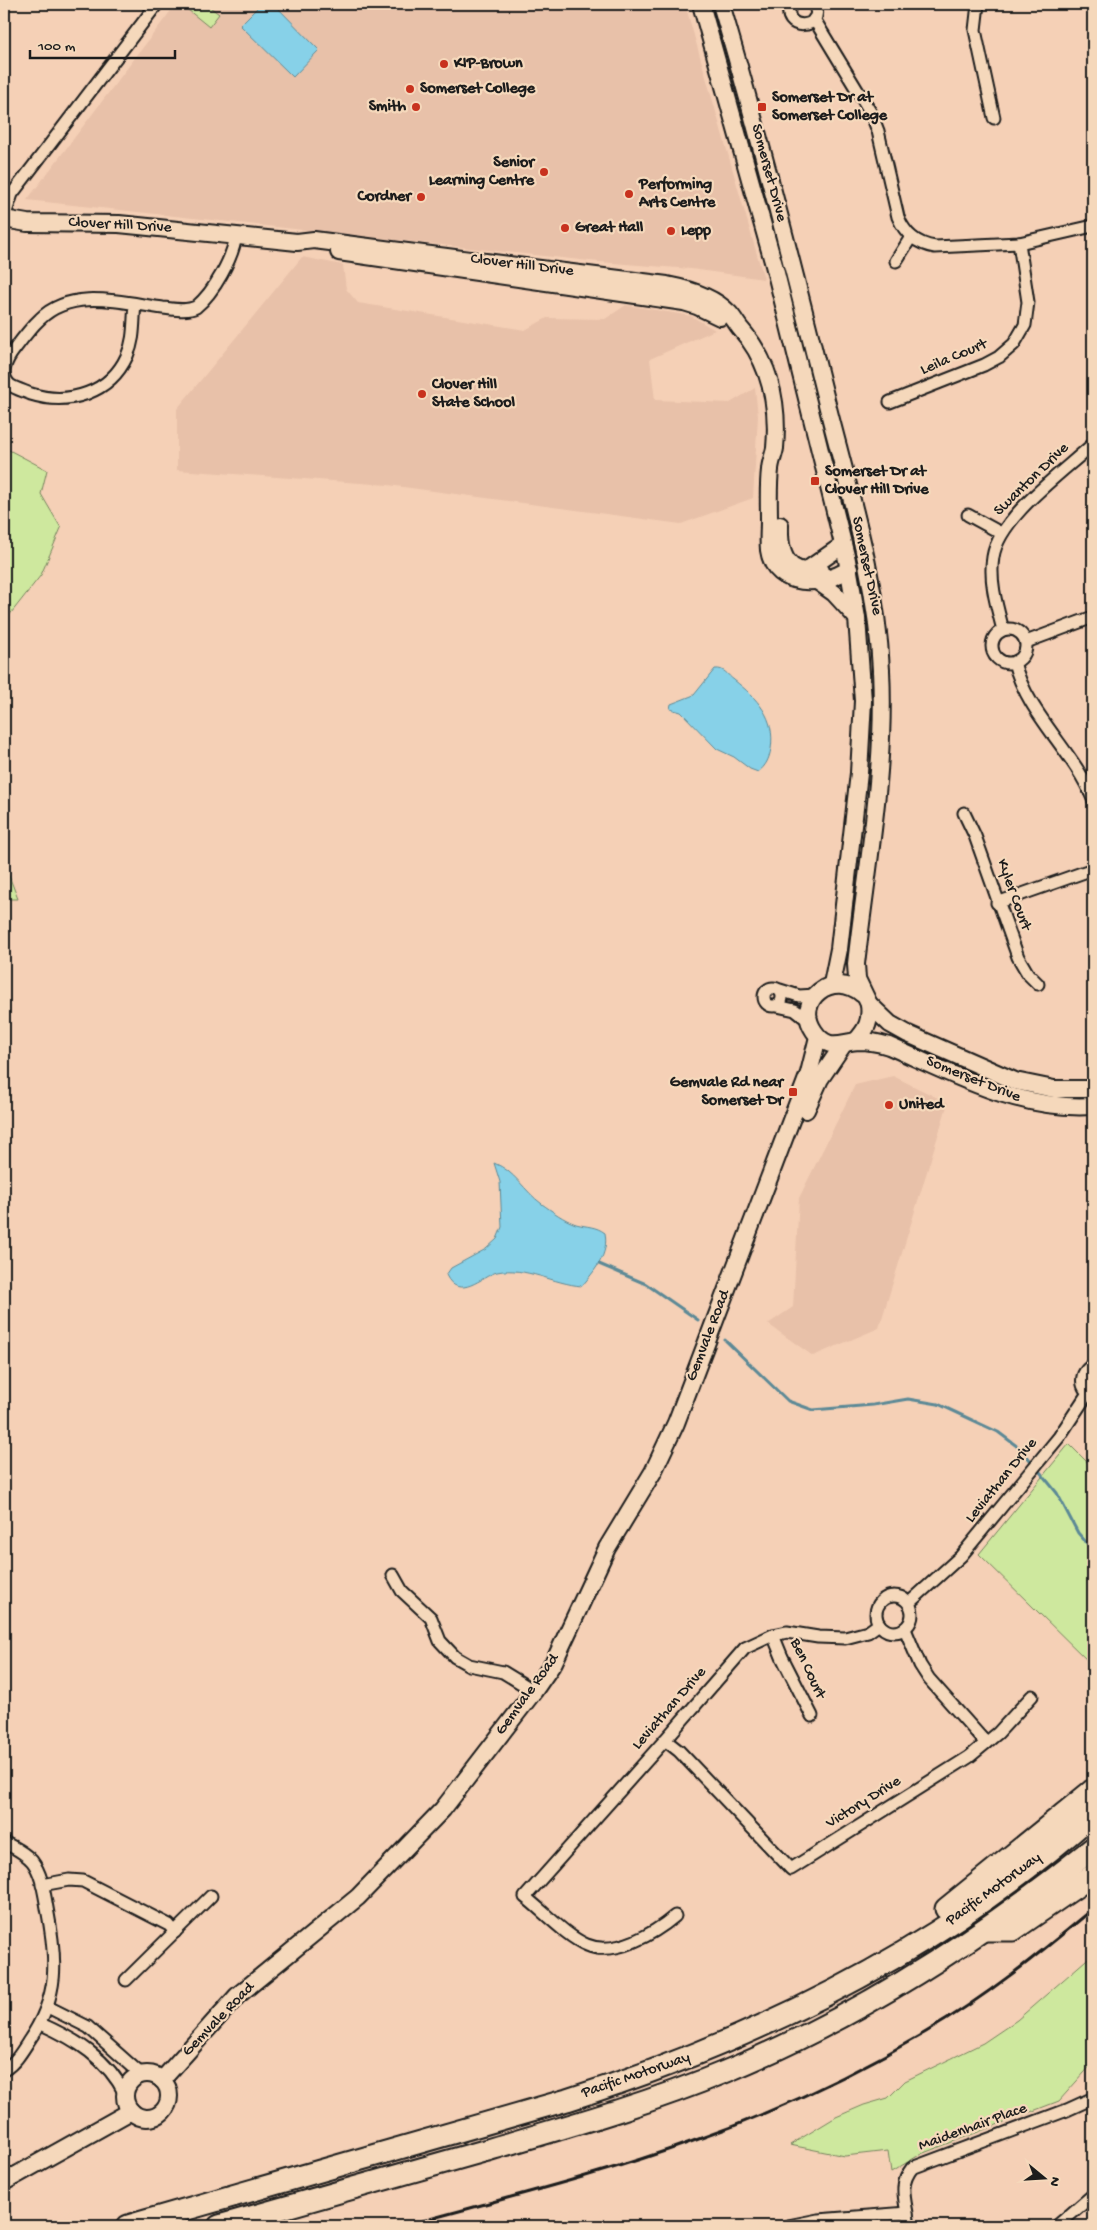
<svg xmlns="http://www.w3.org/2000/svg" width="1097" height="2230" viewBox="0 0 1097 2230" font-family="'Gochi Hand',sans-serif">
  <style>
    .built { fill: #e8c1a9 }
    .green { fill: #cee89e; stroke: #75825d }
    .water { fill: #87d1e8; stroke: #5c8996 }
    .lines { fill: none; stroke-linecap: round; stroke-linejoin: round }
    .stream { stroke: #5c8996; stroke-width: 3 }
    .street-casing { stroke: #1c1c1c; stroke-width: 15 }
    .secondary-casing { stroke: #1c1c1c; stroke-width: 20 }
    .highway-casing { stroke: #1c1c1c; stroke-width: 25 }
    .street { stroke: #f5d8bb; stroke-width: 11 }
    .secondary { stroke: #f5d8bb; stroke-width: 16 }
    .highway { stroke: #f5d8bb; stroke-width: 21 }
    .rail { stroke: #1c1c1c; stroke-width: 3 }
    .poi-dot { fill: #c8321e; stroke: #f5d8bb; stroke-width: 2 }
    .labels { text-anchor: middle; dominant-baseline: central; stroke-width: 4.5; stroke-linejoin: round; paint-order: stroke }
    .poi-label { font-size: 16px; font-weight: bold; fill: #1c1c1c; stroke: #f5d8bb; text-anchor: start }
    .street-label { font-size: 16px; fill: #1c1c1c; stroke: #f5d8bb }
  </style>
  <rect width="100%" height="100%" fill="#f5d0b6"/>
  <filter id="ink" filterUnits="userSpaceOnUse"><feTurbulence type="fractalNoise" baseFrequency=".02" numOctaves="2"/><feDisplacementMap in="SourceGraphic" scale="10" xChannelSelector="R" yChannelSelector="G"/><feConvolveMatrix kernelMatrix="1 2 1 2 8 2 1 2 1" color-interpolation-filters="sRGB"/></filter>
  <g filter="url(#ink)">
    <g class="built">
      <path d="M176,4H685L764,279L691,269L599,262L27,200Z"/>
      <path d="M302,257L343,265L346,289L358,303L525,330L547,318L605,319L626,305L691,316L715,330L650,359L655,400L730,403L755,388L758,416L753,498L681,524L388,485L177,470V409Z"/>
      <path d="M893,1076L948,1103L879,1328L813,1356L768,1324L793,1307L799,1198L855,1085Z"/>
    </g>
    <g class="green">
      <path d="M183,4H206L219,14L209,27L182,5Z"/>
      <path d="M4,444L9,450L47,470L41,494L61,528L41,575L4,622Z"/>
      <path d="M4,863L18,899H4Z"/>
      <path d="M1069,1444L1093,1468V1666L979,1554Z"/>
      <path d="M1093,1954V2063L1059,2101L921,2154L891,2172L888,2151L845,2156L790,2145L836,2117L864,2105L888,2098L905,2081L983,2043L1017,2020Z"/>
    </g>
    <g class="water">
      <path d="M261,4H274L319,50L293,77L240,25Z"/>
      <path d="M715,669C725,668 727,675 734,680C757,698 776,718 771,749C769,759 766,766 758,772L750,769L734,757L717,749L681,712L670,709L671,704L694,695Z"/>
      <path d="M494,1163C515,1171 524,1191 542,1204C552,1211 564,1220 576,1224C587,1227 596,1226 605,1233C609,1255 595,1270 582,1286C554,1284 525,1266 497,1272C482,1276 459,1302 446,1275L451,1268L486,1249L497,1239L502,1227L500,1182Z"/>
    </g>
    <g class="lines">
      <g class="stream">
        <path d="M599,1264L646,1284L698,1320"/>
        <path d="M725,1340L788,1401L813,1410L873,1405L908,1399L938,1404L998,1432L1022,1450L1030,1460"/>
        <path d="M1040,1472L1057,1493L1078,1533L1093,1550"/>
      </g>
      <g class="street-casing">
        <g id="street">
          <path d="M791,4C778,32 828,31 814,4"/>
          <path d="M978,4L975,30L994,118"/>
          <path d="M814,19L871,113L878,131L898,217C905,234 916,244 935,247L1019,243L1093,226"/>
          <path d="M4,218L12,194L157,4"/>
          <path d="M896,261L911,237"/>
          <path d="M135,304C133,322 135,339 127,356C110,393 69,406 31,394C24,391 16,389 10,385C0,376 5,363 11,354C20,342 29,329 40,319C72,287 124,303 163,308C174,309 186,312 196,307C214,292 233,258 236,235"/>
          <path d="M890,402L984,365L999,357L1014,344L1025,325L1028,302L1019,243"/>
          <path d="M968,515L1001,533"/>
          <circle cx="1009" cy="646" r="17"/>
          <path d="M1003,630C997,607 989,581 993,557C999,517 1063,472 1093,444"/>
          <path d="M1026,642L1093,617"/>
          <path d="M1014,662C1027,714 1073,750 1093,799"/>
          <path d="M964,813L975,836L1018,957L1028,974L1038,984"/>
          <path d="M997,903L1093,869"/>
          <circle cx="773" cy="997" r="9"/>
          <path d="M780,990L799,996L816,995"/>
          <path d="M777,1006L795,1010L809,1021"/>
          <path d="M1093,1365C1079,1373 1079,1388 1093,1396"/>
          <path d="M393,1575L402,1591L431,1618L440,1641L455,1657L469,1665L503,1672L534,1691"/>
          <circle cx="894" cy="1614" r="18"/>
          <path d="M909,1603L961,1556L1059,1437L1088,1393"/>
          <path d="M905,1629L920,1665L929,1679L986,1743"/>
          <path d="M773,1635L782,1657L812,1716"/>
          <path d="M665,1740L679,1751L791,1869L969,1757L998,1733L1032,1696"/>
          <path d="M4,1842C14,1848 24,1852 32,1861C42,1874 44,1892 47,1908C57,1960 60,1996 28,2042C21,2053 15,2063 4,2070"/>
          <path d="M42,1885L69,1880L83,1881L169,1925L175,1932"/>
          <path d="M675,1916C655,1933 615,1957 587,1945C567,1937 542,1910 525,1897L665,1740L745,1648L773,1635L787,1632L818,1637L845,1638L868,1632L879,1624"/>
          <path d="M126,1980L211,1896"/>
          <path d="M48,2007L88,2027L142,2075"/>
          <path d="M41,2024C75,2039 108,2059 125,2094"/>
          <path d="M907,2213C904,2196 900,2183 912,2168L1067,2110L1089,2100"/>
          <path d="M788,2226L818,2220L907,2213L909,2226"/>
          <path d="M1057,2226L1093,2195"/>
        </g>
      </g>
      <g class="secondary-casing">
        <g id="secondary">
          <path d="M701,4L774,265L847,560L857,618L863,701L859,773L839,949L832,984"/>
          <path d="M721,4C760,136 794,270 827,404C849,492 877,579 881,670C886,769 867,866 856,964L857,979L869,1004L890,1024L908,1034L1015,1081L1054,1089H1093"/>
          <path d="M4,219L27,223L119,224L297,242L314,240L667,285C688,289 713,296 729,313C733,317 736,323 740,328C770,362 779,403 775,448C774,455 770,463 770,470C768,486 769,503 769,520C769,529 768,540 769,550C775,590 824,586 849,569"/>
          <path d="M339,252L684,302L697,306L720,317"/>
          <path d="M780,525C779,554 786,576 821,571"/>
          <path d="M804,572L843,545"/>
          <path d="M817,581L834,593L857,618"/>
          <path d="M862,994C833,969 793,1000 814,1031C828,1052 840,1042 859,1041C869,1041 879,1043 889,1046C955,1075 1019,1111 1093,1106"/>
          <path d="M856,1041C867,1029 871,1021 869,1004"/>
          <path d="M806,1110L820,1079L843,1045"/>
          <circle cx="147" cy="2096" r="22"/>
          <path d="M162,2080L237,1996L358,1897L443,1809L534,1691L554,1662L607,1548L653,1472L676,1423L809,1073L818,1037"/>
          <path d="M4,2182L131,2111"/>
        </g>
      </g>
      <g class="highway-casing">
        <g id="highway">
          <path d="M946,1909L1093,1790"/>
          <path d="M986,1930H1013L1093,1875"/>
          <path d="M128,2226L567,2100C759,2039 942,1949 1093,1814"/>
          <path d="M219,2226C308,2201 396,2176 484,2151C566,2127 648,2104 727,2071C861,2016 981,1938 1093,1848"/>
        </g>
      </g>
      <use href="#street" class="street"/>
      <use href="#secondary" class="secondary"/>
      <use href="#highway" class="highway"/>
      <path class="rail" d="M404,2226C502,2199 601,2175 696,2140C775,2112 853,2075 926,2032C986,1997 1040,1953 1093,1909"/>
    </g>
  </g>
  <g class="poi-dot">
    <circle cx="444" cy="64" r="5"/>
    <circle cx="410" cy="89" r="5"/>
    <circle cx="416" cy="107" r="5"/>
    <rect x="757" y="102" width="10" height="10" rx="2.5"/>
    <circle cx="544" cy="172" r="5"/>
    <circle cx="629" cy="194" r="5"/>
    <circle cx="421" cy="197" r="5"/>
    <circle cx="565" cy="228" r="5"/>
    <circle cx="671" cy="231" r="5"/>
    <circle cx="422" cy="394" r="5"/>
    <rect x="810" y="476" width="10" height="10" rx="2.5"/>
    <rect x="788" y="1087" width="10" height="10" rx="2.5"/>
    <circle cx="889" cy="1105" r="5"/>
  </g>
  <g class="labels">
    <g class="poi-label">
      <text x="454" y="64">KIP-Brown</text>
      <text x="420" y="89">Somerset College</text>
      <text x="772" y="98">Somerset Dr at<tspan x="772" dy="18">Somerset College</tspan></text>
      <text x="406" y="107" text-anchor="end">Smith</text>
      <text x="534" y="163" text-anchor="end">Senior<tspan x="534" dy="18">Learning Centre</tspan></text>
      <text x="639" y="185">Performing<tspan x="639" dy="18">Arts Centre</tspan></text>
      <text x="411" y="197" text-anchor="end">Cordner</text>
      <text x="575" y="228">Great Hall</text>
      <text x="681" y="231">Lepp</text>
      <text x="432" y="385">Clover Hill<tspan x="432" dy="18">State School</tspan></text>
      <text x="825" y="472">Somerset Dr at<tspan x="825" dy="18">Clover Hill Drive</tspan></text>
      <text x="783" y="1083" text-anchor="end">Gemvale Rd near<tspan x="783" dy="18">Somerset Dr</tspan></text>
      <text x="899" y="1105">United</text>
    </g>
    <g class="street-label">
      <text transform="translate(768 173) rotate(75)">Somerset Drive</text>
      <text transform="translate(120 226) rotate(3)">Clover Hill Drive</text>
      <text transform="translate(522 266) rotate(7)">Clover Hill Drive</text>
      <text transform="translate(954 358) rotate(-23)">Leila Court</text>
      <text transform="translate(1032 480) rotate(-44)">Swanton Drive</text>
      <text transform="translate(866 566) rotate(78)">Somerset Drive</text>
      <text transform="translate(1013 895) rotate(70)">Kyler Court</text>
      <text transform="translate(973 1080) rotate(22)">Somerset Drive</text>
      <text transform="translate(709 1336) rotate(-69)">Gemvale Road</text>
      <text transform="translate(1002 1481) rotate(-51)">Leviathan Drive</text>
      <text transform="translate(807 1669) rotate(65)">Ben Court</text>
      <text transform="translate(528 1695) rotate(-54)">Gemvale Road</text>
      <text transform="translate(670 1709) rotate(-49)">Leviathan Drive</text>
      <text transform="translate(864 1803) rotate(-32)">Victory Drive</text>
      <text transform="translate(994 1890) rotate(-36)">Pacific Motorway</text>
      <text transform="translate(219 2020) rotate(-46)">Gemvale Road</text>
      <text transform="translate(636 2076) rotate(-19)">Pacific Motorway</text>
      <text transform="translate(973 2128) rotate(-20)">Maidenhair Place</text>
    </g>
  </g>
  <rect width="1097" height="2230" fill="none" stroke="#f5d8bb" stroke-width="20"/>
  <rect x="10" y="10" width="1077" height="2210" fill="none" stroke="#1c1c1c" stroke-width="2" filter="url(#ink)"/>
  <g transform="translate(1044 2178) rotate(108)" stroke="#f5d8bb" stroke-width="4" paint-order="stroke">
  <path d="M0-4L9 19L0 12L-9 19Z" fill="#1c1c1c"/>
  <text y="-8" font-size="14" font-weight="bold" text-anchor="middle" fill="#1c1c1c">N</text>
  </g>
  <path d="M30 50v8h145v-8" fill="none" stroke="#1c1c1c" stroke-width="2.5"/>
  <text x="38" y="50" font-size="15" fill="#1c1c1c" stroke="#f5d8bb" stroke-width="4" paint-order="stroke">100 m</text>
</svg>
